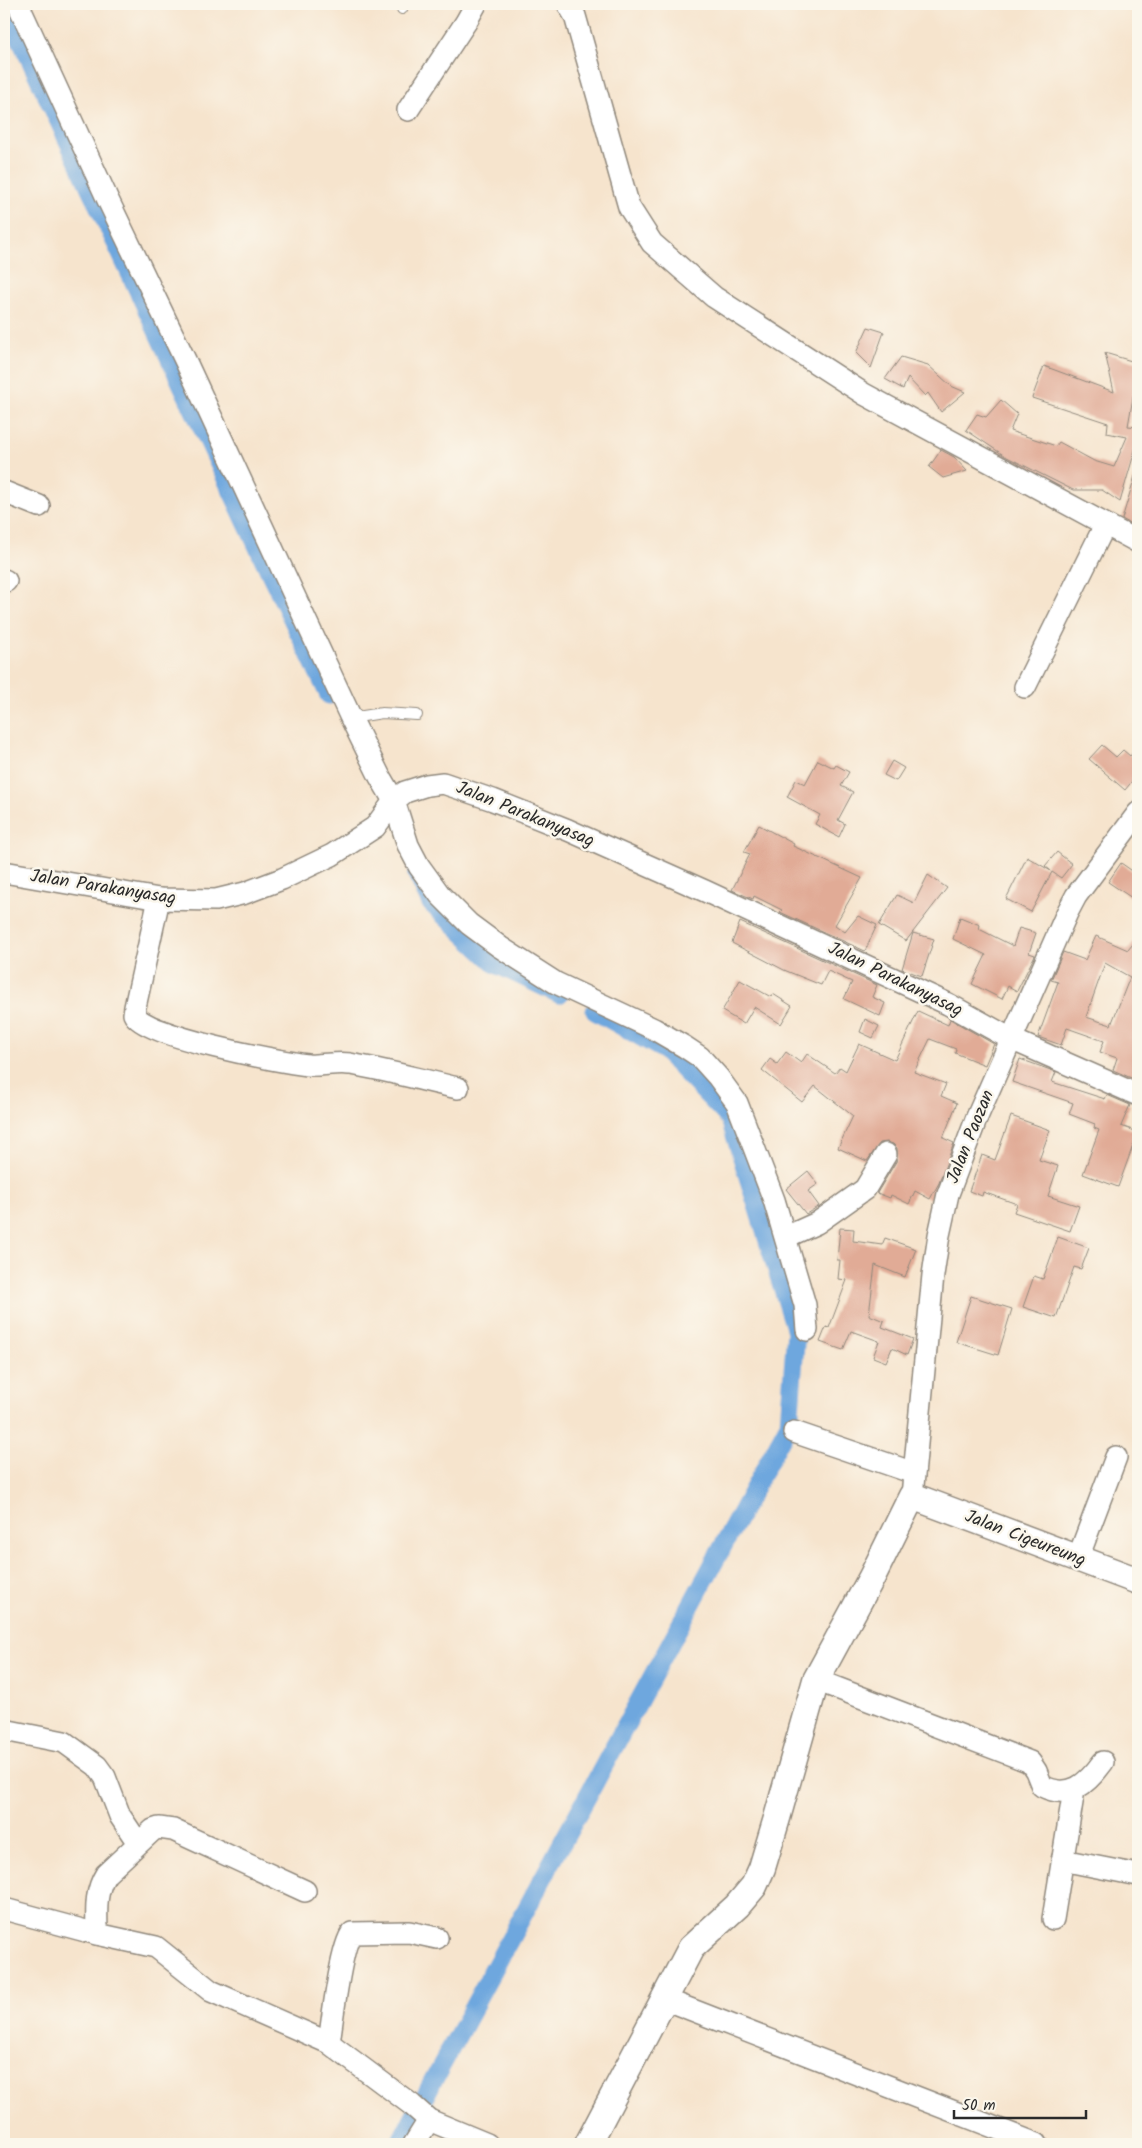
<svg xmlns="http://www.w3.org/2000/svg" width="1142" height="2148" viewBox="0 0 1142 2148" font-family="Kalam,sans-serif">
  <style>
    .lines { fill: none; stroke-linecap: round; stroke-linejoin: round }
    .canal { stroke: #6ea7de; stroke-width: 19 }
    .building { fill: #e1ab96; fill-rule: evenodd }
    .service-casing { stroke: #90887c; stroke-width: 12 }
    .minor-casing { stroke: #90887c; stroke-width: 24 }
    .tertiary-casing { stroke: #90887c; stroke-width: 29 }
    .service { stroke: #fff; stroke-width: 10 }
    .minor { stroke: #fff; stroke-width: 21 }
    .tertiary { stroke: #fff; stroke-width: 26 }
    .labels { text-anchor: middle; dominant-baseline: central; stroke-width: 5; stroke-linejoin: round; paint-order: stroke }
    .street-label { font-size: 18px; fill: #2b2b2b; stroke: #fbf7ec }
  </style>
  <rect width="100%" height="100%" fill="#fbf7ec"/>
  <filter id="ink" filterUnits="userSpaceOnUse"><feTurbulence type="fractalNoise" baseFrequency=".02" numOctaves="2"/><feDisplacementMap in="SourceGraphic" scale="10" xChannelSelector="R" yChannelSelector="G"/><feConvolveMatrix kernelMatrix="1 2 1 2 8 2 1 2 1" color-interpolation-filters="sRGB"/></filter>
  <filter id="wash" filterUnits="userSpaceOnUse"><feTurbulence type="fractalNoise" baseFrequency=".0096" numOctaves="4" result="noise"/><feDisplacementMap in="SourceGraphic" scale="20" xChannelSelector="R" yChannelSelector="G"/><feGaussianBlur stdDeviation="1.12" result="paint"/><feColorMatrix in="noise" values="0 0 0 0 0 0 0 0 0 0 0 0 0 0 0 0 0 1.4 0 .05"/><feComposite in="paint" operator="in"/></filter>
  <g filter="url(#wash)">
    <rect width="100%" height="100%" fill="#f6e4cd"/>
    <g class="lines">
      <g class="canal">
        <path d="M4,4L270,573L329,695"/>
        <path d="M417,874L431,903L496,964L559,994"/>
        <path d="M399,2144L789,1424L796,1331L730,1119L664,1050L595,1011"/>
      </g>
    </g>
    <g id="blocks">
      <g class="building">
        <path d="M868,327L884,332L871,368L856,353Z"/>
        <path d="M1105,353L1138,363V385L1135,386L1128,426L1138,427V440L1120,502L1102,490H1073L1005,456L966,430L977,414L986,417L1001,400L1017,414L1010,431L1056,446L1059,442L1094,461L1114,467L1127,437L1107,433L1108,423L1032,398L1044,366L1114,392Z"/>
        <path d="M901,357L928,365L951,386L965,392L941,412L928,393L925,396L908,378L903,389L885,379Z"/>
        <path d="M941,450L954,457L967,471L943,478L929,467Z"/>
        <path d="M1135,476L1138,477V528L1122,519Z"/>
        <path d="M1102,745L1116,757L1123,750L1130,756L1138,747V774L1125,790L1089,759Z"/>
        <path d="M818,760L834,768L836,765L849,772L841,786L853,792L838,820L845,824L839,837L815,824L820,815L787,797L796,780L805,784Z"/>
        <path d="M892,761L904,768L896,781L884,775Z"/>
        <path d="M759,825L794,844L793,846L862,878L835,925L845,932L858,916L877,925L865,951L780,912L782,910L754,896L753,899L732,890L750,854L744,852Z"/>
        <path d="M1057,852L1072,864L1061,878L1052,872L1031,912L1006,899L1027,857L1051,871L1045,866Z"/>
        <path d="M1121,863L1138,875V902L1108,882Z"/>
        <path d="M928,875L947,888L906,941L879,925L897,895L914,903Z"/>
        <path d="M960,917L980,925L979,929L1013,946L1019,928L1036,933L1029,953L1035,955L1017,991L1008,986L1002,999L972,984L986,955L953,939Z"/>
        <path d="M740,922L877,985L872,997L885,1003L880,1016L844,999L852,982L828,971L821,985L784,970L732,943Z"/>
        <path d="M913,933L934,939L922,976L902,969Z"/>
        <path d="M1096,936L1128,950L1138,938V1081L1113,1070L1117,1058L1100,1052L1104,1041L1067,1028L1061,1045L1038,1037L1058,982L1051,980L1063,952L1085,960ZM1105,963L1130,977L1111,1025L1086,1017Z"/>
        <path d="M740,980L771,997L773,994L792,1006L781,1024L754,1007L744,1024L722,1011Z"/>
        <path d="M918,1011L948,1025L950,1019L994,1044L985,1065L955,1053L956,1049L930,1039L914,1072L946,1084L941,1096L957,1103L943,1138L954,1143L939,1183L930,1199L915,1191L909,1204L891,1195L890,1198L877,1193L897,1160V1148L893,1144L887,1142L880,1143L867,1161L838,1148L853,1116L815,1086L802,1102L762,1070L770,1059L777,1064L786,1052L801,1063L807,1054L835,1073L840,1067L846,1071L859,1044L895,1060Z"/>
        <path d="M865,1019L879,1026L873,1038L860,1032Z"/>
        <path d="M1020,1059L1056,1072L1052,1082L1105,1099L1107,1095L1130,1105L1121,1126L1138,1132L1118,1187L1083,1174L1099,1130L1094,1128L1095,1124L1069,1114L1073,1103L1012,1082Z"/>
        <path d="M1011,1116L1050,1130L1039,1160L1058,1166L1048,1196L1079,1206L1070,1231L1014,1212L1017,1204L983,1192L982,1196L969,1191L982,1155L995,1160Z"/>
        <path d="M808,1171L818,1184L808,1191L819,1206L806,1214L786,1189Z"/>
        <path d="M840,1228L854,1229L853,1241L882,1245L885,1238L916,1249L905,1277L875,1265L869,1315L884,1321L882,1327L913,1339L907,1355L892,1348L886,1362L873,1357L879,1341L851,1331L843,1350L820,1342L826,1327L829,1328L847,1280L838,1279L840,1260H837Z"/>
        <path d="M1058,1237L1089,1248L1081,1269L1074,1267L1056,1318L1023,1307L1034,1276L1043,1279Z"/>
        <path d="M971,1296L1012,1309L998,1355L956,1342Z"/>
      </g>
    </g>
  </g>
  <g filter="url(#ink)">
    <use href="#blocks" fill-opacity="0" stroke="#90887c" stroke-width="1"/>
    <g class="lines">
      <g class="service-casing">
        <g id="service">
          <path d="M402,9L403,4"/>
          <path d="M351,718L382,713L417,715"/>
        </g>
      </g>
      <g class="minor-casing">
        <g id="minor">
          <path d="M18,4L108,200L186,362L351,718L380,777L394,801L408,845L419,866L440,895L469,924L500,947L556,983L654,1029L685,1047L700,1057L718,1077L737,1103L774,1200L805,1305L807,1330"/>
          <path d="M568,4L575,16L629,207L652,243L714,297L864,394L1138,542"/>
          <path d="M408,110L466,22L476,4"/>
          <path d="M4,492L39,506"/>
          <path d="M4,580L6,581"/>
          <path d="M1025,687L1105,525"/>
          <path d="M4,872L159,899L216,900L245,893L282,879L332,855L375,827L394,801L405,792L427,785L443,783L493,800L568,830L705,891L948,1004L1011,1039L1138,1095"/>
          <path d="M159,899L135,1007L134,1014C143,1036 281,1062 308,1065C322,1066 336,1062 350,1064C386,1070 422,1080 458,1088"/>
          <path d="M786,1237L817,1223L865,1189L886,1154"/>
          <path d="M794,1432L914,1473"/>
          <path d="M912,1496L933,1275L939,1235L948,1194L977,1117L1067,913L1076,896L1138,813"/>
          <path d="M1078,1558L1116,1457"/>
          <path d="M816,1680L1030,1762L1036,1771L1042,1786C1070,1800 1087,1784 1103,1762"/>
          <path d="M4,1730L64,1742L97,1766L105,1777L120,1816L138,1843"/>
          <path d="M1062,1860L1138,1875"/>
          <path d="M4,1909L97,1934L156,1947L211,1991L329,2043L412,2105L429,2120L487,2144"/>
          <path d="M1053,1919L1074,1790"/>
          <path d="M97,1934C97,1913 94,1893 106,1874L153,1830L159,1828L173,1830L305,1891"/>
          <path d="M664,1999L1037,2144"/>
          <path d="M329,2043C332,2022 341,1946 352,1933L409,1932L437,1938"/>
          <path d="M414,2144L429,2120"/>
        </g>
      </g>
      <g class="tertiary-casing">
        <path id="tertiary" d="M588,2144L691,1948L737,1906L754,1886L762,1868L777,1818L816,1680L872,1577L912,1496L1138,1581"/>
      </g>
      <use href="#service" class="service"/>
      <use href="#minor" class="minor"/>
      <use href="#tertiary" class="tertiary"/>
    </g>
  </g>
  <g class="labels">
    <g class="street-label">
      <text transform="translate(525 815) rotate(22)">Jalan Parakanyasag</text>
      <text transform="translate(103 888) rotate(9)">Jalan Parakanyasag</text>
      <text transform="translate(895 980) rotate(26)">Jalan Parakanyasag</text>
      <text transform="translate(971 1137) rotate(-68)">Jalan Paozan</text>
      <text transform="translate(1025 1539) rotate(21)">Jalan Cigeureung</text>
    </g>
  </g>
  <rect width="1142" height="2148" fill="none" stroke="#fbf7ec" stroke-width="20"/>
  <path d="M954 2110v8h132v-8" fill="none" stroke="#2b2b2b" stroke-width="2.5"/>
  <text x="962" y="2110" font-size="15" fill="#2b2b2b" stroke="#fbf7ec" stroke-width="4" paint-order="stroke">50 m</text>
</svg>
